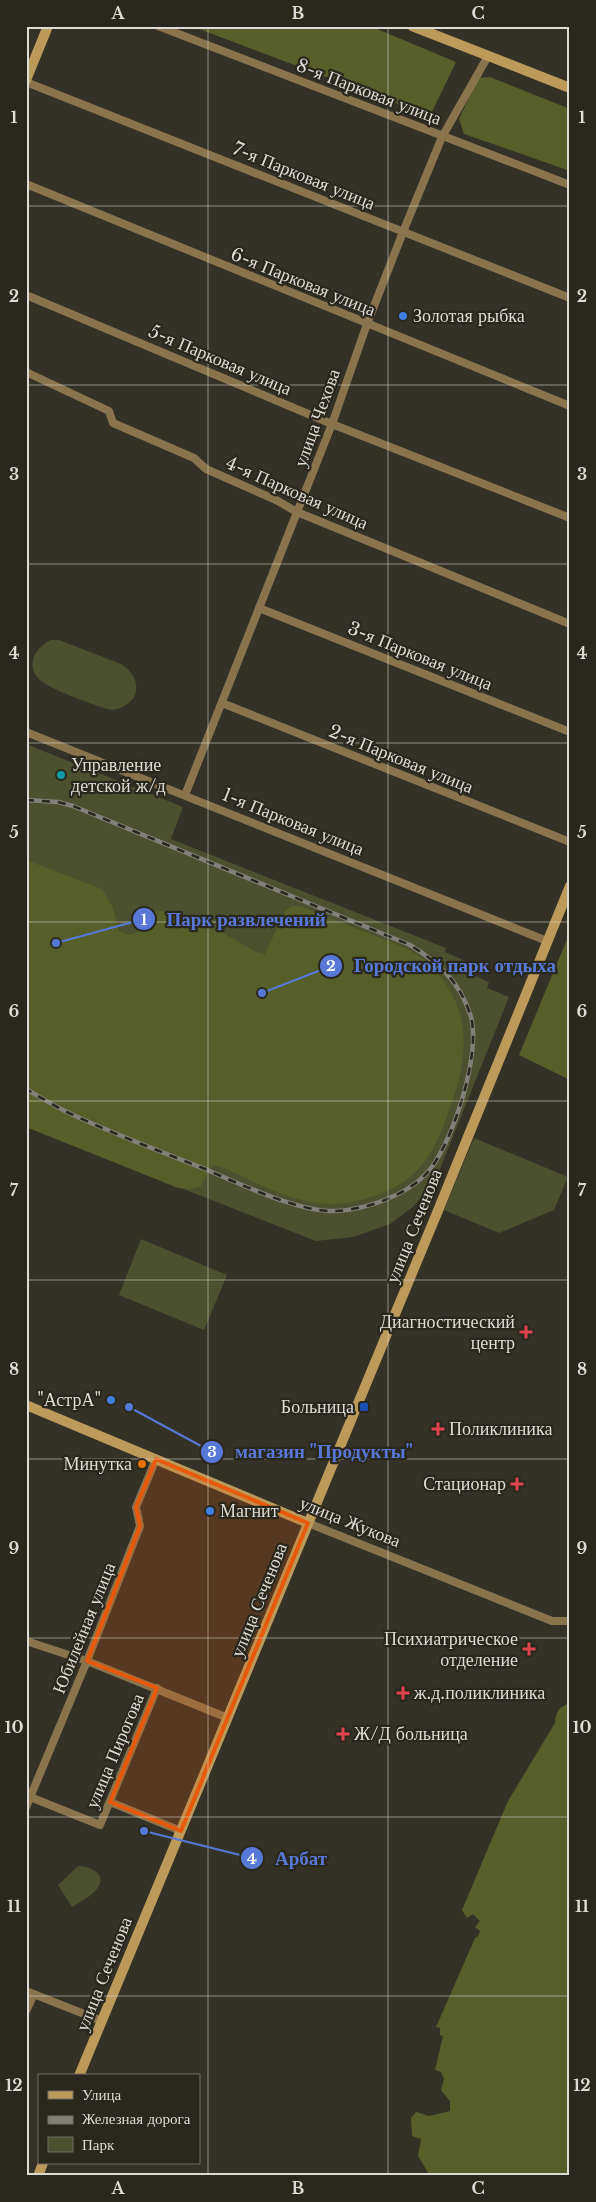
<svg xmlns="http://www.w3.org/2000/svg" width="596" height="2202" viewBox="0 0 596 2202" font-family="'Libre Baskerville',serif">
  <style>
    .green { fill: #4b512e }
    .forest { fill: #565e29 }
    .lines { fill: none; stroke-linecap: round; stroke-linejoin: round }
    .street { stroke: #8a744d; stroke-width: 8 }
    .secondary { stroke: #bc9a5a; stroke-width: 10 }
    .rail-casing { stroke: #828078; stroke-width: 4.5 }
    .rail { stroke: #2a271d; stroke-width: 2.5; stroke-dasharray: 8; stroke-linecap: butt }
    .marked { fill: #e8590c; fill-opacity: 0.2; stroke: #e8590c; stroke-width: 4; stroke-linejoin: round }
    .grid { fill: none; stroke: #dddbd5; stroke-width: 1; stroke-opacity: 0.55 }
    .shop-dot { fill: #3f7fe0; stroke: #2a271d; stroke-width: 2 }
    .culture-dot { fill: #0f9aa8; stroke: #2a271d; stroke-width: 2 }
    .health-dot { fill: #e0444e; stroke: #2a271d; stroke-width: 2 }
    .transit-dot { fill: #1a4fb4; stroke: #2a271d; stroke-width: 2 }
    .food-dot { fill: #e8710a; stroke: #2a271d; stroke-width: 2 }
    .labels { text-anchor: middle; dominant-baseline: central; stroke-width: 4.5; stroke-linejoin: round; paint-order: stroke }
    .street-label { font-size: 18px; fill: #dddbd5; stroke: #2a271d }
    .poi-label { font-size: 18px; fill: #dddbd5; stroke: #2a271d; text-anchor: start }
    .leader { fill: none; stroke: #5778d7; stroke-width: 2 }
    .callout-dot { fill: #5778d7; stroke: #2a271d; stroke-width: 2 }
    .mark-label { font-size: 15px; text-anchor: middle; font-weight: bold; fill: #fff }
    .callout-label { font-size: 19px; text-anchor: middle; font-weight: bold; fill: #5778d7; stroke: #2a271d; stroke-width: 4.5; stroke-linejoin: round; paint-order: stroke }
    .neatline { fill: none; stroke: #dddbd5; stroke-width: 2 }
    .grid-label { font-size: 16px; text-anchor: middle; font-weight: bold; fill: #dddbd5 }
  </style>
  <rect width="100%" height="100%" fill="#343127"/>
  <g class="green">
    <path d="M51,640H59L121,664C145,679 140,706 112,710C98,707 49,689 40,680C24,665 36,647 51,640Z"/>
    <path d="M26,744L183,807L171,839L446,948L445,952L472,964L468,973L489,982L487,988L509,997L436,1179L414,1206L390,1224L353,1237L316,1241L26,1127Z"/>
    <path d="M474,1138L568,1177L554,1210L499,1233L444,1210Z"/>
    <path d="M141,1239L227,1275L204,1330L119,1295Z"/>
    <path d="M78,1866C92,1866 109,1876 96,1890C90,1897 80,1902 72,1907L58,1885Z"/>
  </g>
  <g class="forest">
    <path d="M191,26H370L456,62L430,116Z"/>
    <path d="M490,77L570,109V171L464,134L459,119L478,78Z"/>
    <path d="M26,860L102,889L113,908L119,931L129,935L136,933L150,911C189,908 223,934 256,952L265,954L285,911L291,906H300C323,915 347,925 370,934C391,942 414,949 430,965C476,1011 468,1061 447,1116C439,1138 429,1162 410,1177C390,1194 358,1203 332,1204C294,1205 255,1181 221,1167L213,1165L208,1171L201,1186L189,1189L178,1188L26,1127Z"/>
    <path d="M570,932V1080L519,1055Z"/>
    <path d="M570,1703V2176H430L418,2156L421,2139L412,2136L411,2118L416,2112L429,2116L450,2111V2101L441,2090L444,2079L441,2072L435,2070L443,2036L440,2035V2028L436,2027L475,1938L478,1936L480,1931L475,1927L480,1921L473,1914L467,1918L462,1910L508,1801L555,1723C556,1711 559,1707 570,1703Z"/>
  </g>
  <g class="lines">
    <g class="street">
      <path d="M158,26L570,185"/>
      <path d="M26,82L570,298"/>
      <path d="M26,184L570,406"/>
      <path d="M26,295L332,424L570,518"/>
      <path d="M26,372L109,411L113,423L194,458L206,469L276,500L297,512L570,624"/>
      <path d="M259,608L570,732"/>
      <path d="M222,703L570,842"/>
      <path d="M26,732L547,941"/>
      <path d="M185,795L332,424L367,324L403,232L442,137L488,56"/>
      <path d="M308,1523L552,1621H570"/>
      <path d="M26,1641L87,1661L228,1718"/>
      <path d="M30,1797L100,1825L157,1688"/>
      <path d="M110,1802L181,1831"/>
      <path d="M26,1807L87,1661L140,1526L136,1507L156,1459"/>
      <path d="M26,1991L102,2021"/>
      <path d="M26,2011L34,1994"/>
    </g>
    <g class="secondary">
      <path d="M412,26L570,88"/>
      <path d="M26,80L48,26"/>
      <path d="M26,1405L308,1523"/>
      <path d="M79,2076L437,1213L570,886"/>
      <path d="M38,2176L43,2163"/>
    </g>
    <g class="rail-casing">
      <path id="rail" d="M26,800L58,802L73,806L410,945C439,963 459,981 470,1014C483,1050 452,1147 426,1174C405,1196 367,1209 337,1211C300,1213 240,1184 205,1169C160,1151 113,1134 69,1113C54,1106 40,1097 26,1089"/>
    </g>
    <use href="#rail" class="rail"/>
  </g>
  <path class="marked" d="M156,1459L308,1523L181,1831L110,1802L157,1688L87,1661L140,1526L136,1507Z"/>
  <path class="grid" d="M208,26V2176M388,26V2176M26,206H570M26,385H570M26,564H570M26,743H570M26,922H570M26,1101H570M26,1280H570M26,1459H570M26,1638H570M26,1817H570M26,1996H570"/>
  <g class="shop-dot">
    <circle cx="403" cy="316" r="5"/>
    <circle cx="111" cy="1400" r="5"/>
    <circle cx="210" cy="1511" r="5"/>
  </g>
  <circle class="culture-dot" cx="61" cy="775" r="5"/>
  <g class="health-dot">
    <path d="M523.5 1324.5h5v5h5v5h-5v5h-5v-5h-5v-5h5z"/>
    <path d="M435.5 1421.5h5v5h5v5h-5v5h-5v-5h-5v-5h5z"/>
    <path d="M514.5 1476.5h5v5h5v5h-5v5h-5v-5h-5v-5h5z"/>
    <path d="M526.5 1641.5h5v5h5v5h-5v5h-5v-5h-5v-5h5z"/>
    <path d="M400.5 1685.5h5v5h5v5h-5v5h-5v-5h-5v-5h5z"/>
    <path d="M340.5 1726.5h5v5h5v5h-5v5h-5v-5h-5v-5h5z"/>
  </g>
  <rect class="transit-dot" x="359" y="1402" width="10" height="10" rx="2.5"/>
  <circle class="food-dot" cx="142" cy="1464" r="5"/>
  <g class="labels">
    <g class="street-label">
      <text transform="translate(369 92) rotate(21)">8-я Парковая улица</text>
      <text transform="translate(304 176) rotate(22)">7-я Парковая улица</text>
      <text transform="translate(303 282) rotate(22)">6-я Парковая улица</text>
      <text transform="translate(220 360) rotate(23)">5-я Парковая улица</text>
      <text transform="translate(317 418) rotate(-70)">улица Чехова</text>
      <text transform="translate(297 493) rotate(24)">4-я Парковая улица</text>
      <text transform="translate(420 656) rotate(22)">3-я Парковая улица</text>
      <text transform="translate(401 759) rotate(22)">2-я Парковая улица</text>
      <text transform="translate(293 822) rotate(22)">1-я Парковая улица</text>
      <text transform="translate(414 1226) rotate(-68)">улица Сеченова</text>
      <text transform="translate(350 1522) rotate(22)">улица Жукова</text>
      <text transform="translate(259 1600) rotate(-68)">улица Сеченова</text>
      <text transform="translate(84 1628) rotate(-68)">Юбилейная улица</text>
      <text transform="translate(115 1751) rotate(-67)">улица Пирогова</text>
      <text transform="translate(104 1974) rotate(-68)">улица Сеченова</text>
    </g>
    <g class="poi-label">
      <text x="413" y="316">Золотая рыбка</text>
      <text x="71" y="765">Управление<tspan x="71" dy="21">детской ж/д</tspan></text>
      <text x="515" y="1322" text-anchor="end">Диагностический<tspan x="515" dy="21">центр</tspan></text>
      <text x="101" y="1400" text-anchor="end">"АстрА"</text>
      <text x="354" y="1407" text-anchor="end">Больница</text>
      <text x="449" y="1429">Поликлиника</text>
      <text x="132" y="1464" text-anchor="end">Минутка</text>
      <text x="506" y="1484" text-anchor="end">Стационар</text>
      <text x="220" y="1511">Магнит</text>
      <text x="518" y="1639" text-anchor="end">Психиатрическое<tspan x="518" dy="21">отделение</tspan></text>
      <text x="414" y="1693">ж.д.поликлиника</text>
      <text x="354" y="1734">Ж/Д больница</text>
    </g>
  </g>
  <path class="leader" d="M56 943L144 919M262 993L331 966M129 1407L212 1452M144 1831L252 1858"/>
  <g class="callout-dot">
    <circle cx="56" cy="943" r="5"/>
    <circle cx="262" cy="993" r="5"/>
    <circle cx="129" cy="1407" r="5"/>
    <circle cx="144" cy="1831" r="5"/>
    <circle cx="144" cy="919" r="12"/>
    <circle cx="331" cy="966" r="12"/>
    <circle cx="212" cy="1452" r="12"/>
    <circle cx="252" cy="1858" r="12"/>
  </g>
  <g class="mark-label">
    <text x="144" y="925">1</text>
    <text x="331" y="971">2</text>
    <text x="212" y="1457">3</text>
    <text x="252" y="1864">4</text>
  </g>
  <g class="callout-label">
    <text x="246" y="926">Парк развлечений</text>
    <text x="455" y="972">Городской парк отдыха</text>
    <text x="324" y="1458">магазин "Продукты"</text>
    <text x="301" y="1865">Арбат</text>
  </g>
  <rect width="596" height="2202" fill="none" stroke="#2a271d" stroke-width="55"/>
  <rect x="38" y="2074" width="162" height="90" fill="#2a271d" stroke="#726f67"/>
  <rect x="48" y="2091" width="25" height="8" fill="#bc9a5a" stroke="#726f67"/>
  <text x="82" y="2100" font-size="15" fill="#dddbd5">Улица</text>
  <rect x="48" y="2116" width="25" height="8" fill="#828078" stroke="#726f67"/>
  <text x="82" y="2124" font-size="15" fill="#dddbd5">Железная дорога</text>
  <rect x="48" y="2137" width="25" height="15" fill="#4b512e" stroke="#726f67"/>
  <text x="82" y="2150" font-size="15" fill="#dddbd5">Парк</text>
  <rect x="28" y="28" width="540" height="2146" class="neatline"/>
  <g class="grid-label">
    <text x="118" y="19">A</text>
    <text x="298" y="19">B</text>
    <text x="478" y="19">C</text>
    <text x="14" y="123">1</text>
    <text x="582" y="123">1</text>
    <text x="14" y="302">2</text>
    <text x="582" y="302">2</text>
    <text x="14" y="480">3</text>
    <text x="582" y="480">3</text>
    <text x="14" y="659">4</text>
    <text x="582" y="659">4</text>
    <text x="14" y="838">5</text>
    <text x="582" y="838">5</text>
    <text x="14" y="1017">6</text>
    <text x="582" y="1017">6</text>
    <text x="14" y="1196">7</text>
    <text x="582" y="1196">7</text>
    <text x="14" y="1375">8</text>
    <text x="582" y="1375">8</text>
    <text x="14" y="1554">9</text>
    <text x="582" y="1554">9</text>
    <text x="14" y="1733">10</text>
    <text x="582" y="1733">10</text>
    <text x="14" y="1912">11</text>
    <text x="582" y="1912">11</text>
    <text x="14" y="2091">12</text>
    <text x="582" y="2091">12</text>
    <text x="118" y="2194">A</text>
    <text x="298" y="2194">B</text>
    <text x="478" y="2194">C</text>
  </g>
</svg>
